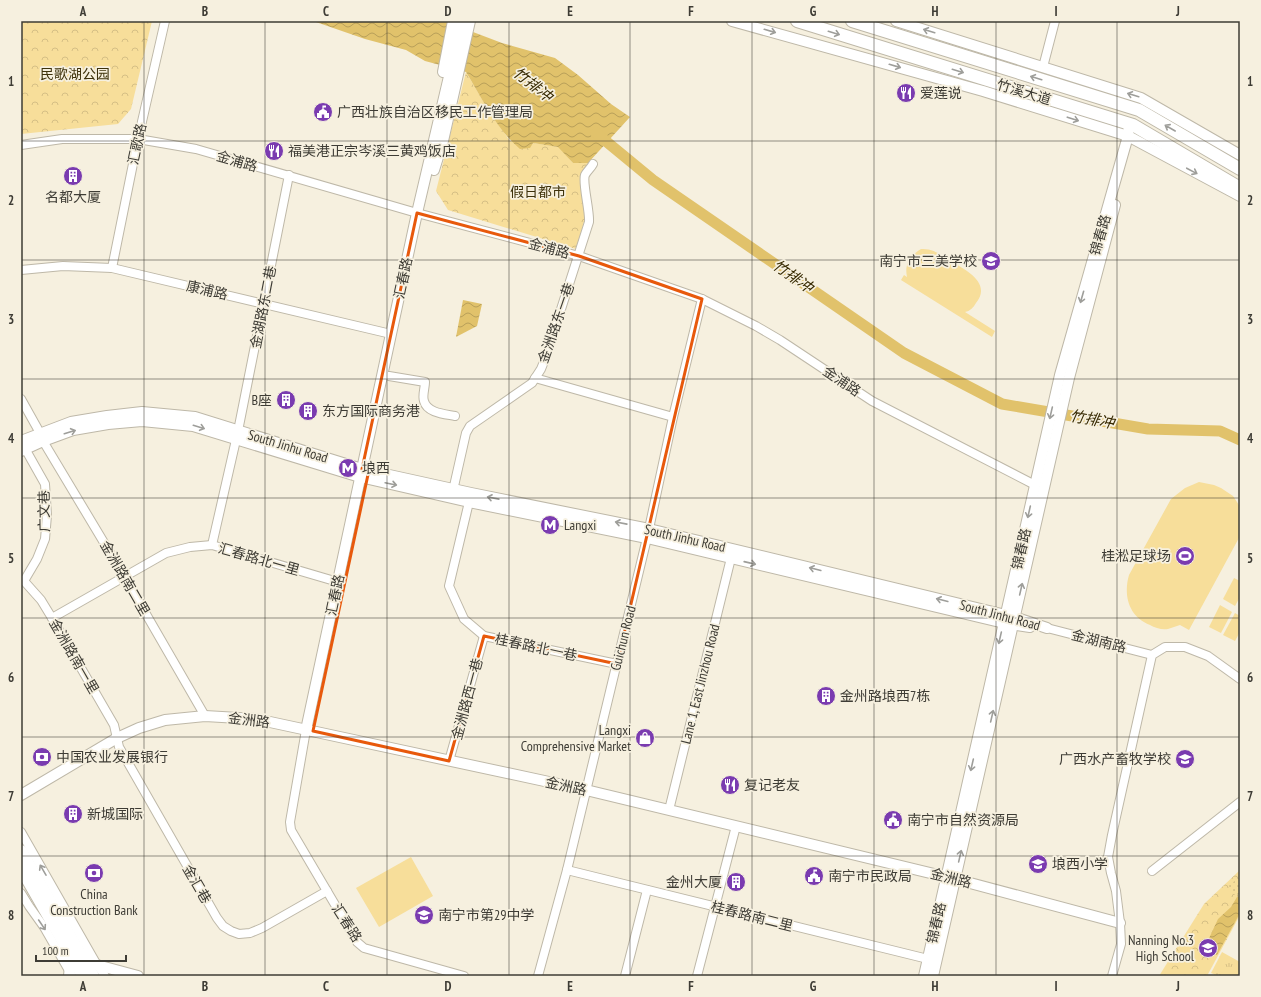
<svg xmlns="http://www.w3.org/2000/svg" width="1261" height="997" viewBox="0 0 1261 997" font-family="'PT Sans Narrow','Noto Sans SC',sans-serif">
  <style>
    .grass { fill: url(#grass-tufts) }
    .forest { fill: url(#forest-crowns) }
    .garden { fill: url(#garden-dots) }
    .pitch { fill: #f7de9a }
    .water { fill: url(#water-waves) }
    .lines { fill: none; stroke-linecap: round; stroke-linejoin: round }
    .river { stroke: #e1c26b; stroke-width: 11 }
    .minor-casing { stroke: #beb8a8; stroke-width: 10 }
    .major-casing { stroke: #beb8a8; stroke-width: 12 }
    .highway-casing { stroke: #beb8a8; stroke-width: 14 }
    .minor { stroke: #fff; stroke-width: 8 }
    .major { stroke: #fff; stroke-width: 10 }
    .highway { stroke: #fff; stroke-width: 12 }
    .oneway { stroke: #9e9e9a }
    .marked { fill: none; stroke: #e8590c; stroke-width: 3; stroke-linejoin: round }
    .grid { fill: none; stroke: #3e3c35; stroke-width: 1; stroke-opacity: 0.55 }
    .labels { text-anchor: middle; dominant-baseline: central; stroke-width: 3.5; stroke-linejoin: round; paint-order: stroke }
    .park-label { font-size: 14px; fill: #3e320b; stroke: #f6f0df }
    .street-label { font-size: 14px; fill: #3e3c35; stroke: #f6f0df }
    .poi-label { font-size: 14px; fill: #3e3c35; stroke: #f6f0df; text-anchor: start }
    .water-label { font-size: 15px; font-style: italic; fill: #372a02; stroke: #f6f0df }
    .neatline { fill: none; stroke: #3e3c35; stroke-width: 1.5 }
    .grid-label { font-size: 13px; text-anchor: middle; font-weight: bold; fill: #3e3c35 }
  </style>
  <defs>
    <pattern id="grass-tufts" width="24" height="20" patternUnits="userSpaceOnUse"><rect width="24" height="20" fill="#f7de9a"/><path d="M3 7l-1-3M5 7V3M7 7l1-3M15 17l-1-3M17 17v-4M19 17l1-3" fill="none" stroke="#d5bf85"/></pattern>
    <pattern id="forest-crowns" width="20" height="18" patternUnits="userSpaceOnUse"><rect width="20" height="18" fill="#f7de9a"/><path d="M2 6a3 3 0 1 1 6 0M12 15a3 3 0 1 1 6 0" fill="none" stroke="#d5bf85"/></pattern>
    <pattern id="garden-dots" width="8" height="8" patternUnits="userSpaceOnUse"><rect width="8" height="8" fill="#f7de9a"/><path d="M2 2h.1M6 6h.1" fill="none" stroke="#d5bf85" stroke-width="1.8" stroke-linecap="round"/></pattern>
    <pattern id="water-waves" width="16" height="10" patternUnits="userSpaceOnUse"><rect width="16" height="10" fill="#e1c26b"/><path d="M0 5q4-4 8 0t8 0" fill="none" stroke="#b89f59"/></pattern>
  </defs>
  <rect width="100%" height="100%" fill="#f6f0df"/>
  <path class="grass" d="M1222,952L1240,962V976H1218L1211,973Z"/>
  <g class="forest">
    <path d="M21,21H152L131,109L118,124L21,134Z"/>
    <path d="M466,72L490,113L510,141L533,143L559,147L573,163H588L581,178L586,215L576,249L448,210L436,191Z"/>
    <path d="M1240,870V915L1207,976H1159L1204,904Z"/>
  </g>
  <path class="garden" d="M1240,877V893L1236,896L1228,886Z"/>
  <g class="pitch">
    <path d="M921,249C934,248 942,256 952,262C966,270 992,283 976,303C973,308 970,311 965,312L995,331L992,337L901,280L904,275L907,277C904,264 911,255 921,249Z"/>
    <path d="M1199,482L1214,485L1221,488L1233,496L1237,502L1240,507V536L1189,630L1180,625C1176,626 1172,628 1168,629C1162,630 1155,628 1150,625C1129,617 1123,596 1129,575L1171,499L1185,488Z"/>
    <path d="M1234,578L1240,581V597L1235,606L1223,599Z"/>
    <path d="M1220,605L1232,612L1221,633L1209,627Z"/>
    <path d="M1235,613L1240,616V632L1235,641L1223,635Z"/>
    <path d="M411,857L433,896L379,927L356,888Z"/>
  </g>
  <g class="water">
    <path d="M313,21H444L502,43L555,58L578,75L611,104L630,117L588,163H573L558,147L533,143L530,148L520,149C496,129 482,98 466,72L425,61L406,50L365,39Z"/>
    <path d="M463,300L482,304L477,326L456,337Z"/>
    <path d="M1237,897H1240V913L1217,955L1205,947L1218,919L1231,907Z"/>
  </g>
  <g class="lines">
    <path class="river" d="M596,133L653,180L904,353L1002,404L1148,429L1220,431L1240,440"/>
    <g class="minor-casing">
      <g id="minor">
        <path d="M1043,67L1055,21"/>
        <path d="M21,145L62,139H138L196,149L417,213L579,256L702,299L756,326L780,340L872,401L1035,485"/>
        <path d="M112,268L138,139L165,21"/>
        <path d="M21,270L63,266L112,268L391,334"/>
        <path d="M389,376L425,382C425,388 422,396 424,401C427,413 445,414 455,416"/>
        <path d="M535,378L673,417"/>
        <path d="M21,399L40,433L43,441L124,576L205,716"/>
        <path d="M23,445L45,484L47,515L45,539L37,559L24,581"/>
        <path d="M452,495L466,433L470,426L532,383L541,369L545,359L589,222C590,211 582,182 585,175C587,171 591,168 593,164"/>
        <path d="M469,502L449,586L464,619L484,636L617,664"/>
        <path d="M212,545L238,431L289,175"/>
        <path d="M21,580L24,581L41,600L52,618L114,725L119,747L217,918L223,926L231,931L239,934L250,933L262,928L327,891"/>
        <path d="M52,618L166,553L190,547L212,545L338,582"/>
        <path d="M1047,628L1152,655"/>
        <path d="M306,730L290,822L291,830L357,942L364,948L464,976"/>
        <path d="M449,761L484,636"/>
        <path d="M669,810L731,558"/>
        <path d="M21,832L97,965L105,976"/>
        <path d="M567,870L932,960"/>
        <path d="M1152,871L1240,802"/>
        <path d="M21,893L29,906L44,927L71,974"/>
        <path d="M538,976L567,870L647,538L673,417L702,299"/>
        <path d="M625,976L647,890"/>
        <path d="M697,976L736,826"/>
        <path d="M1112,976L1121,944L1120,923L1116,891L1111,873L1108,857L1112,835L1152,655L1165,647H1185L1208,656L1240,679"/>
      </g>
    </g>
    <g class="major-casing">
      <g id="major">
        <path d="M732,21L983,91L1128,136L1240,196"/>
        <path d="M896,21L1141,98L1240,155"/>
        <path d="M443,72L453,21"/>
        <path d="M434,170L443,141L470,21"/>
        <path d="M21,441L71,422L107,416L142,412L195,417L362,469L471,493L649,529L1014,617L1047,628"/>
        <path d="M21,451L43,441L73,430L108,424L142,421L193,426L360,477L469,502L647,538L1004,623L1030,627"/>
        <path d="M306,730L417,213L462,21"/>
        <path d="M21,795L117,738L139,728L165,720L205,716L256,719L586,790L955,879L1120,923"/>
        <path d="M80,952L97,965L138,976"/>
        <path d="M69,976L71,955"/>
        <path d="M924,976L1060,375L1128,136L1129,124"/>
        <path d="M933,976L1069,378L1115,205"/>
      </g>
    </g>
    <g class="highway-casing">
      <g id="highway">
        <path d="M797,21L1133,125L1240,188"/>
        <path d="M852,21L1139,110L1240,169"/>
        <path d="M21,851L93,976"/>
        <path d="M21,868L83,976"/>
      </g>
    </g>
    <use href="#minor" class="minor"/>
    <use href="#major" class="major"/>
    <use href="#highway" class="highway"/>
  </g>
  <defs><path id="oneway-shaft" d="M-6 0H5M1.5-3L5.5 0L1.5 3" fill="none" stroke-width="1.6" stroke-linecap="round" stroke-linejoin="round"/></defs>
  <g class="oneway">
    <use href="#oneway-shaft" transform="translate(770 31) rotate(16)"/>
    <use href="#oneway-shaft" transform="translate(929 31) rotate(-163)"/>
    <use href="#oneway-shaft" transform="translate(834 33) rotate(17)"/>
    <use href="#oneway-shaft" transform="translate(895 66) rotate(16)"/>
    <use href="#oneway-shaft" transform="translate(958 71) rotate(17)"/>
    <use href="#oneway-shaft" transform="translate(1036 78) rotate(-163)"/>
    <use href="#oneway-shaft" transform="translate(1133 95) rotate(-163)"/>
    <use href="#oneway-shaft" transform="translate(1073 119) rotate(18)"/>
    <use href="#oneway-shaft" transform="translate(1170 128) rotate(-150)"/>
    <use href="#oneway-shaft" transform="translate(1192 171) rotate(28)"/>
    <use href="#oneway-shaft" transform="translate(1082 297) rotate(106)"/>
    <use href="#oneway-shaft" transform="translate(1051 413) rotate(103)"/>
    <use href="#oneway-shaft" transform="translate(199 427) rotate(17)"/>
    <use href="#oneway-shaft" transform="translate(70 432) rotate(-17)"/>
    <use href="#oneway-shaft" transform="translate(391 484) rotate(12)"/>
    <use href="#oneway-shaft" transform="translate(493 498) rotate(-169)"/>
    <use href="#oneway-shaft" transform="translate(1029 512) rotate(103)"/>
    <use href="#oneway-shaft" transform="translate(621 523) rotate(-169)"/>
    <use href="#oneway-shaft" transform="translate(750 563) rotate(13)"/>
    <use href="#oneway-shaft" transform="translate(815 569) rotate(-166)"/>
    <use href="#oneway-shaft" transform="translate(1021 589) rotate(-77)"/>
    <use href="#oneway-shaft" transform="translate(942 600) rotate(-166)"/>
    <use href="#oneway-shaft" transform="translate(1000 638) rotate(103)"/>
    <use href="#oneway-shaft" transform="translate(992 716) rotate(-77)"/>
    <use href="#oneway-shaft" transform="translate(972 765) rotate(103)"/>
    <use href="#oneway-shaft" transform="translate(960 856) rotate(-77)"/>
    <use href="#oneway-shaft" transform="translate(43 870) rotate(-120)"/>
    <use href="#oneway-shaft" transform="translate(42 925) rotate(56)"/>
  </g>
  <path class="marked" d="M417,213L579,256L702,299L617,664L484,636L449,761L313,731L369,470L362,469Z"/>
  <path class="grid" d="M144,21V976M265,21V976M387,21V976M509,21V976M630,21V976M752,21V976M874,21V976M996,21V976M1117,21V976M21,141H1240M21,260H1240M21,379H1240M21,498H1240M21,618H1240M21,737H1240M21,856H1240"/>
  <defs>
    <g id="restaurant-disc" transform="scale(1)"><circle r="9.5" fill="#7a3bb0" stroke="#f6f0df"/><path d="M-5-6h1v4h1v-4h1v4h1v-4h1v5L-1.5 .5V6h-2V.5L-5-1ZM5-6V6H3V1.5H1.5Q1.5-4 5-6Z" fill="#fff"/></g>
    <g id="civic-disc" transform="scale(1)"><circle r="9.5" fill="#7a3bb0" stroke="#f6f0df"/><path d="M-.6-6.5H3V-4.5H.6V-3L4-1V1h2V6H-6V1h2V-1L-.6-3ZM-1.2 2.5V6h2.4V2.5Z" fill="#fff"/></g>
    <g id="building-disc" transform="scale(1)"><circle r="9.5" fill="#7a3bb0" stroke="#f6f0df"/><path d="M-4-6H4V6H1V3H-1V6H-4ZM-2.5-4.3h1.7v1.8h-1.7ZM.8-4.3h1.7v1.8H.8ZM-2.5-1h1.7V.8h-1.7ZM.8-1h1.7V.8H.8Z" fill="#fff"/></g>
    <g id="school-disc" transform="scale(1)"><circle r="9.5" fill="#7a3bb0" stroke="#f6f0df"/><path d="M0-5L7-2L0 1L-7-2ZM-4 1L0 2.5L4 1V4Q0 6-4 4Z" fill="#fff"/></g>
    <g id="metro-disc" transform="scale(1)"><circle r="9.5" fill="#7a3bb0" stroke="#f6f0df"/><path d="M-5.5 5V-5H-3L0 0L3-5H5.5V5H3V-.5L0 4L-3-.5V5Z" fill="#fff"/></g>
    <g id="stadium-disc" transform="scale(1)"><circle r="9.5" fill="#7a3bb0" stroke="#f6f0df"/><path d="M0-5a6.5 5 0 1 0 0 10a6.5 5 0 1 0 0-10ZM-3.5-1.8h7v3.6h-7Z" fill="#fff"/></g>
    <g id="shop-disc" transform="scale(1)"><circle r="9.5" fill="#7a3bb0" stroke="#f6f0df"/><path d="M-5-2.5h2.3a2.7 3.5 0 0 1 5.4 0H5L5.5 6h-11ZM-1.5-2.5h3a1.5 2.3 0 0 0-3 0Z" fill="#fff"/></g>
    <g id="bank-disc" transform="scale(1)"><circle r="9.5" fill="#7a3bb0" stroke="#f6f0df"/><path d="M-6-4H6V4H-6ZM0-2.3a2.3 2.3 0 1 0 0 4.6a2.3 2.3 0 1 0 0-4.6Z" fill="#fff"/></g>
  </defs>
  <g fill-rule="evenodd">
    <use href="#restaurant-disc" x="906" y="93"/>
    <use href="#civic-disc" x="323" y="112"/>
    <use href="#restaurant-disc" x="274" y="151"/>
    <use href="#building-disc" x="73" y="176"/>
    <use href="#school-disc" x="991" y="261"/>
    <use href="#building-disc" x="286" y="400"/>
    <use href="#building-disc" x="308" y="411"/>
    <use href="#metro-disc" x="348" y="468"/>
    <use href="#metro-disc" x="550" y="525"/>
    <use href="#stadium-disc" x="1185" y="556"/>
    <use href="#building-disc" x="826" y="696"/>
    <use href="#shop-disc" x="645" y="738"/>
    <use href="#bank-disc" x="42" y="757"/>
    <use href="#school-disc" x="1185" y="759"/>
    <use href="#restaurant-disc" x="730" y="785"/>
    <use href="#building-disc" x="73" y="814"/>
    <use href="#civic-disc" x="893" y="820"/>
    <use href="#school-disc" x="1038" y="864"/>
    <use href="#bank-disc" x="94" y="873"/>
    <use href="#civic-disc" x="814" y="876"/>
    <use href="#building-disc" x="736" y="882"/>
    <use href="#school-disc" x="424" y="915"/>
    <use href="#school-disc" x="1208" y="948"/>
  </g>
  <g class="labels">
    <g class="park-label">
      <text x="75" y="74">民歌湖公园</text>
      <text x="538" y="192">假日都市</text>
    </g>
    <g class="street-label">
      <text transform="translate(1024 92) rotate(17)">竹溪大道</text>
      <text transform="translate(137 144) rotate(-78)">汇歌路</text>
      <text transform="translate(237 161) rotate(16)">金浦路</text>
      <text transform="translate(1100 235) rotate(-74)">锦春路</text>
      <text transform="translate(549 248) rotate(15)">金浦路</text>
      <text transform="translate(403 278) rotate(-78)">汇春路</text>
      <text transform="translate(207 290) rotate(13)">康浦路</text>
      <text transform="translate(263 307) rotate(-79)">金湖路东二巷</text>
      <text transform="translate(556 323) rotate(-71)">金洲路东一巷</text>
      <text transform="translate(842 381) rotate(34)">金浦路</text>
      <text transform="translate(288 446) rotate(17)">South Jinhu Road</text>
      <text transform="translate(44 511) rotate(-91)">广文巷</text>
      <text transform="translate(685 538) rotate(13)">South Jinhu Road</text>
      <text transform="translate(1021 549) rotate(-77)">锦春路</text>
      <text transform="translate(259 559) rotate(16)">汇春路北一里</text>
      <text transform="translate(125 578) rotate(60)">金洲路南二里</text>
      <text transform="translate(335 595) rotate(-78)">汇春路</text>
      <text transform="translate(1000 615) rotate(15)">South Jinhu Road</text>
      <text transform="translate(623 638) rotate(-76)">Guichun Road</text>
      <text transform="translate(1099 641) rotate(14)">金湖南路</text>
      <text transform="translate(536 647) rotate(12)">桂春路北一巷</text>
      <text transform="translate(74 656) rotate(60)">金洲路南一里</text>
      <text transform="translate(700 684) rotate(-76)">Lane 1, East Jinzhou Road</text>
      <text transform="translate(467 699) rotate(-75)">金洲路西一巷</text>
      <text transform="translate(249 720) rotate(7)">金洲路</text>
      <text transform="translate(566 786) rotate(12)">金洲路</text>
      <text transform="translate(951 878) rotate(14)">金洲路</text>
      <text transform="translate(197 884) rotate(60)">金汇巷</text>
      <text transform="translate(752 916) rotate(14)">桂春路南二里</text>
      <text transform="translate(347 923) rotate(57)">汇春路</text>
      <text transform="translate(936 923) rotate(-77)">锦春路</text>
    </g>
    <g class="poi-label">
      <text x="920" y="93">爱莲说</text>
      <text x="337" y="112">广西壮族自治区移民工作管理局</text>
      <text x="288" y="151">福美港正宗岑溪三黄鸡饭店</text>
      <text x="73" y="197" text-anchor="middle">名都大厦</text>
      <text x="977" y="261" text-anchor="end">南宁市三美学校</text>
      <text x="272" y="400" text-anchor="end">B座</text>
      <text x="322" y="411">东方国际商务港</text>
      <text x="362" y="468">埌西</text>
      <text x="564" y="525">Langxi</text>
      <text x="1171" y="556" text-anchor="end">桂淞足球场</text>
      <text x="840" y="696">金州路埌西7栋</text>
      <text x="631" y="730" text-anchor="end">Langxi<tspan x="631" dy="16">Comprehensive Market</tspan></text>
      <text x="56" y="757">中国农业发展银行</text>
      <text x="1171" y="759" text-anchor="end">广西水产畜牧学校</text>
      <text x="744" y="785">复记老友</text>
      <text x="87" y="814">新城国际</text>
      <text x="907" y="820">南宁市自然资源局</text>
      <text x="1052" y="864">埌西小学</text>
      <text x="828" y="876">南宁市民政局</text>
      <text x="722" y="882" text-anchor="end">金州大厦</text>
      <text x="94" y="894" text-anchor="middle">China<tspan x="94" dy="16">Construction Bank</tspan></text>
      <text x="438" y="915">南宁市第29中学</text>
      <text x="1194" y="940" text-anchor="end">Nanning No.3<tspan x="1194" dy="16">High School</tspan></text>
    </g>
    <g class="water-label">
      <text transform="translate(533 84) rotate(38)">竹排冲</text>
      <text transform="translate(793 276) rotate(35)">竹排冲</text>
      <text transform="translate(1092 419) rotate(10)">竹排冲</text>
    </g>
  </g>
  <rect width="1261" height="997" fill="none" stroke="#f6f0df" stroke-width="44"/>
  <path d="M36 955v6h90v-6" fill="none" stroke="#3e3c35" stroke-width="2"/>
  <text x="42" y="955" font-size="12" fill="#3e3c35" stroke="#f6f0df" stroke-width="3" paint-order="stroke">100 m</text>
  <rect x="22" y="22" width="1217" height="953" class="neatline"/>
  <g class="grid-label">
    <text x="83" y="16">A</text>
    <text x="205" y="16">B</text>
    <text x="326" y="16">C</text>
    <text x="448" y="16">D</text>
    <text x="570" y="16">E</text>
    <text x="691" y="16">F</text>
    <text x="813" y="16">G</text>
    <text x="935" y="16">H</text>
    <text x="1056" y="16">I</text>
    <text x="1178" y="16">J</text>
    <text x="11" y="86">1</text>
    <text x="1250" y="86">1</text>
    <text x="11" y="205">2</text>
    <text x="1250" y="205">2</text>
    <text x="11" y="324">3</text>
    <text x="1250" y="324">3</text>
    <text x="11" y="443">4</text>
    <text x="1250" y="443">4</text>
    <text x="11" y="563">5</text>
    <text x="1250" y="563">5</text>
    <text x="11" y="682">6</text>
    <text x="1250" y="682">6</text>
    <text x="11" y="801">7</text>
    <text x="1250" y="801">7</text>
    <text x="11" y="920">8</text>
    <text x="1250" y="920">8</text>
    <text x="83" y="991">A</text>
    <text x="205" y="991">B</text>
    <text x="326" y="991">C</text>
    <text x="448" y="991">D</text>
    <text x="570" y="991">E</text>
    <text x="691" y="991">F</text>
    <text x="813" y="991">G</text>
    <text x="935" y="991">H</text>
    <text x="1056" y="991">I</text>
    <text x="1178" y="991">J</text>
  </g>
</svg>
